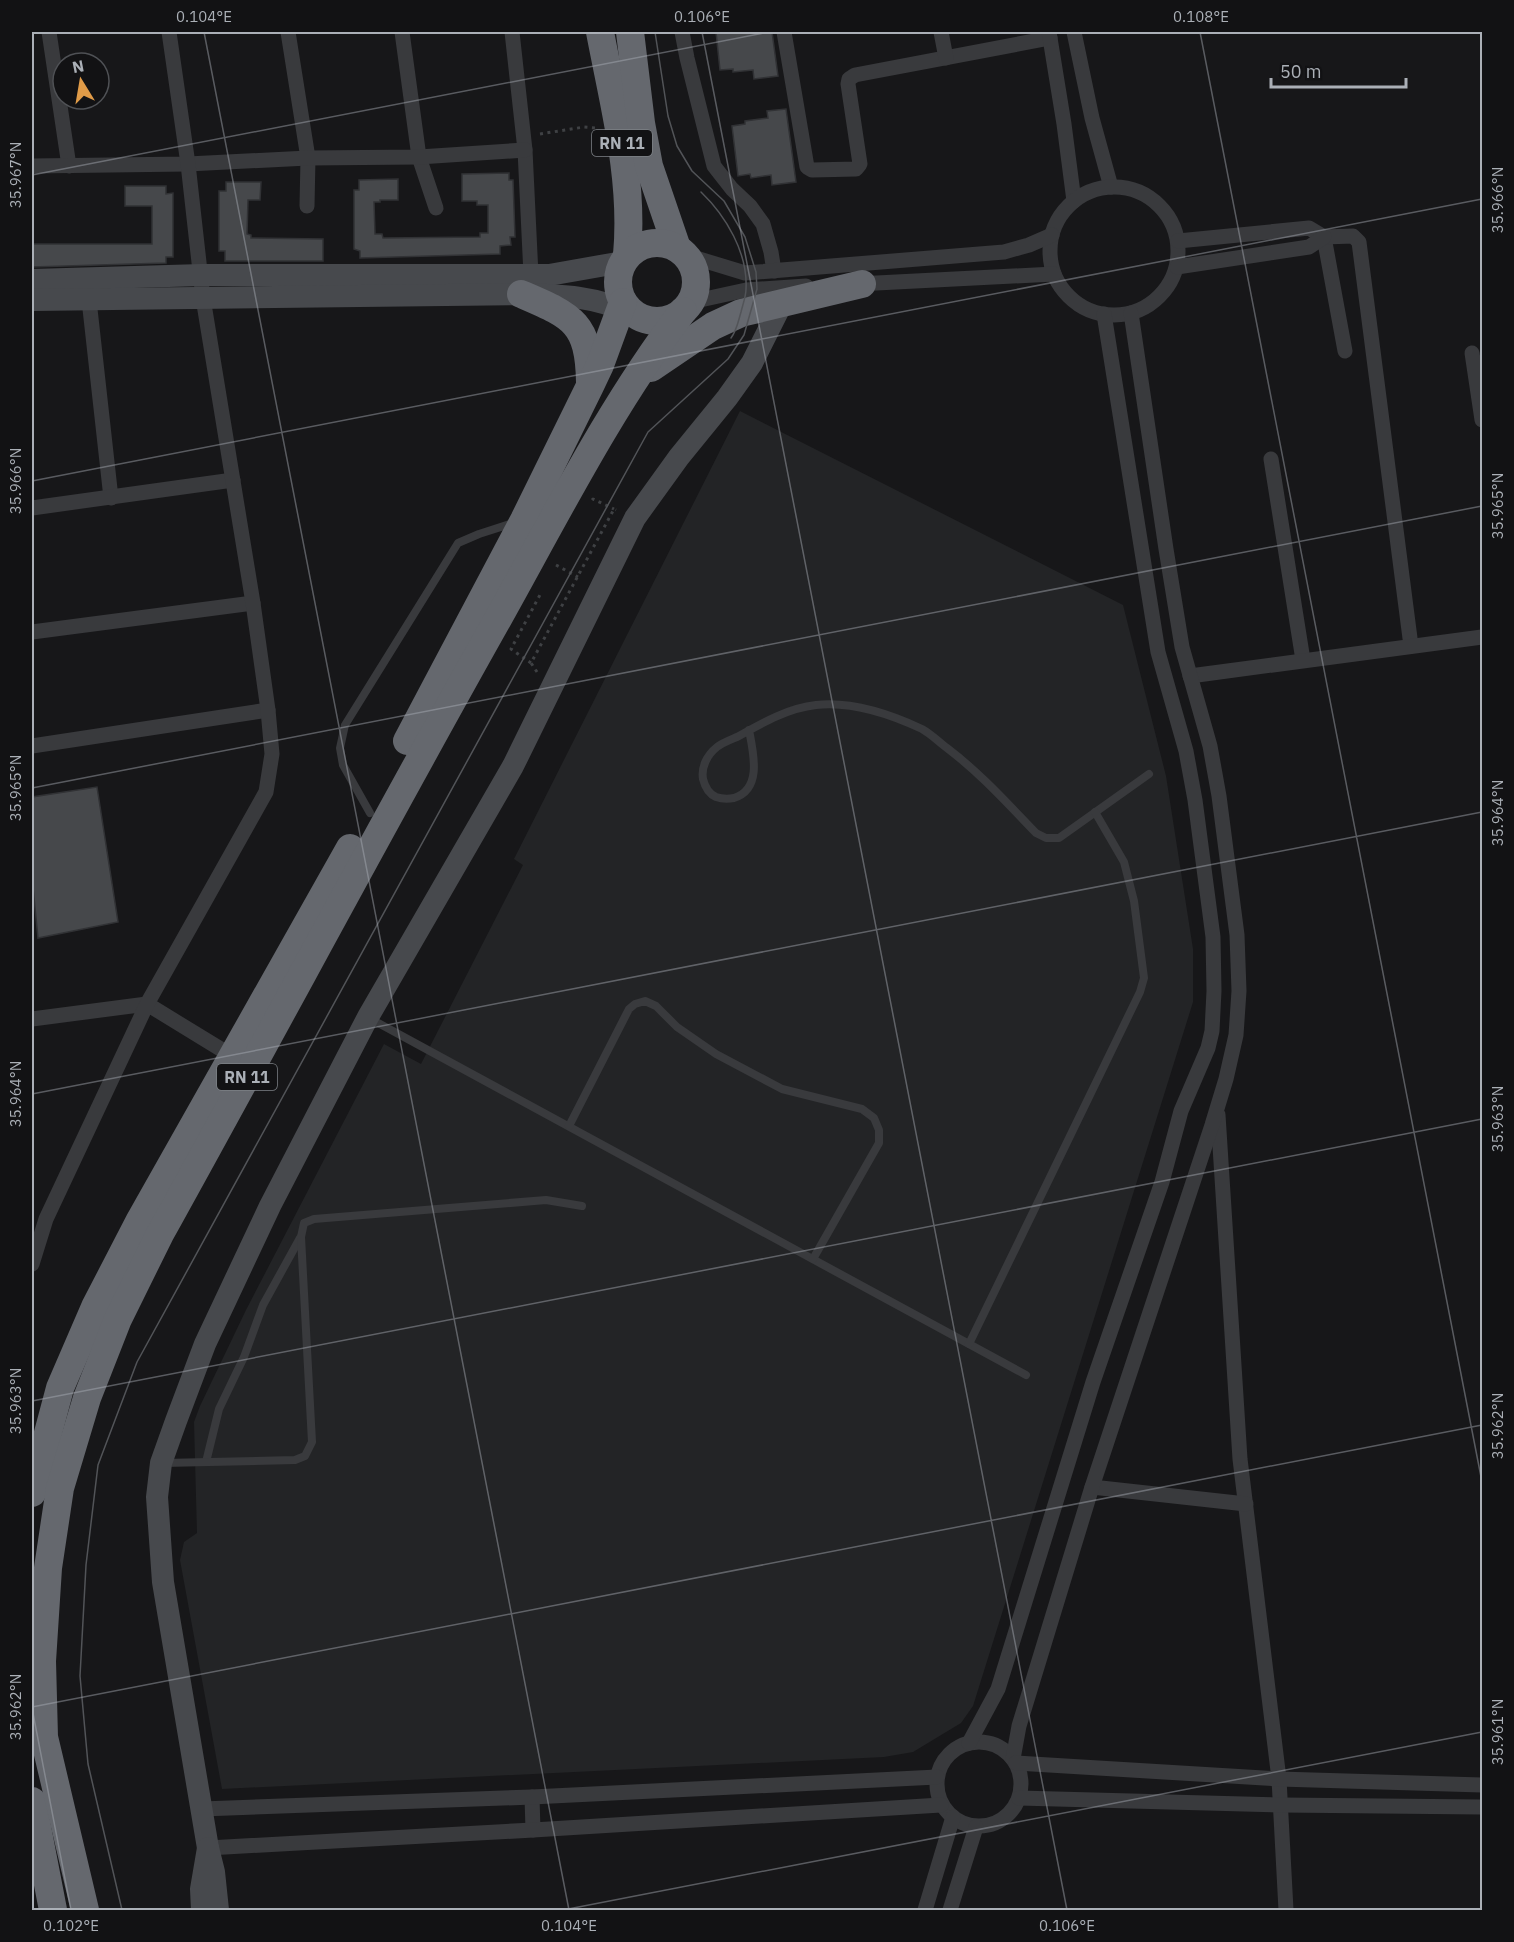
<svg xmlns="http://www.w3.org/2000/svg" width="1514" height="1942" viewBox="0 0 1514 1942" font-family="'IBM Plex Sans',sans-serif">
  <style>
    .built { fill: #232426 }
    .building { fill: #46484b; stroke: #313235; stroke-width: 1.5 }
    .lines { fill: none; stroke-linecap: round; stroke-linejoin: round }
    .path { stroke: #3f4144; stroke-width: 3; stroke-dasharray: 3 4.5; stroke-linecap: butt }
    .lane { stroke: #393a3d; stroke-width: 8 }
    .street { stroke: #393a3d; stroke-width: 15 }
    .secondary { stroke: #47494d; stroke-width: 22 }
    .highway { stroke: #65686e; stroke-width: 28 }
    .tram { stroke: #525458; stroke-width: 1.5 }
    .ticks { fill: none; stroke: #abb0b7; stroke-width: 1.5; stroke-opacity: 0.45 }
    .labels { text-anchor: middle; dominant-baseline: central; stroke-width: 5; stroke-linejoin: round; paint-order: stroke }
    .shield { fill: #121214; stroke: #7d8186; stroke-width: 1.5 }
    .shield-label { font-size: 16px; font-weight: bold; fill: #abb0b7 }
    .neatline { fill: none; stroke: #abb0b7; stroke-width: 2 }
    .ticks-label { font-size: 15px; text-anchor: middle; fill: #abb0b7 }
  </style>
  <rect width="100%" height="100%" fill="#171719"/>
  <path class="built" d="M740,411L1123,605L1166,776L1193,949V1002L973,1706L961,1723L913,1752L884,1757L222,1789L180,1560L184,1542L197,1533L194,1422L200,1406L246,1310L384,1044L421,1064L523,865L514,859Z"/>
  <g class="building">
    <path d="M716,32H772L778,76L754,79L753,70L733,72V69L720,70Z"/>
    <path d="M786,109L796,182L772,185L771,175L751,178L750,174L738,176L732,126L745,124V121L768,118L767,111Z"/>
    <path d="M509,173V180H513L515,237H510L511,245L500,246V254L360,258V251L354,249V190H359V180L398,179V200H380V202H374L375,234H382L383,238L480,237V233H488V205H477V201H462V174Z"/>
    <path d="M226,182H261L260,200H248L247,234L251,235V238L323,239V261H225V251H219V191H226Z"/>
    <path d="M125,186H166V194L173,193V257H166V263L32,267V244H152V206H125Z"/>
    <path d="M97,787L118,922L38,938L32,878V797Z"/>
  </g>
  <g class="lines">
    <g class="path">
      <path d="M540,134L584,127L596,128"/>
      <path d="M592,500L593,499L614,509"/>
      <path d="M556,565L578,577"/>
      <path d="M531,663L511,649L541,593"/>
      <path d="M537,672L531,663L614,509L616,510"/>
    </g>
    <g class="lane">
      <path d="M749,730C753,752 763,789 734,798C728,799 722,799 716,797C709,794 705,787 703,779C701,767 707,755 717,747C722,743 730,740 737,737C762,723 788,708 816,705C852,701 890,714 922,729C931,734 939,742 947,748C980,773 1007,803 1036,833L1046,838H1059L1149,774"/>
      <path d="M370,813L343,765L340,748L345,725L458,543L479,534L513,523"/>
      <path d="M369,1018L1026,1375"/>
      <path d="M569,1126L629,1009L635,1004L645,1001L656,1006L677,1027L716,1054L782,1089L862,1109L874,1118L879,1130V1143L813,1259"/>
      <path d="M969,1344L1140,992L1144,978L1134,901L1124,862L1095,812"/>
      <path d="M206,1462L219,1409L244,1357L263,1305L300,1238"/>
      <path d="M163,1463L295,1460L305,1456L312,1442L301,1237L304,1223L314,1219L546,1200L582,1206"/>
    </g>
    <g class="street">
      <path d="M49,32L69,166"/>
      <path d="M288,32L308,158L307,206"/>
      <path d="M402,32L419,157L436,208"/>
      <path d="M512,32L525,150L531,275"/>
      <path d="M682,32L687,58L714,166L732,189L750,206L763,224L771,252L774,271"/>
      <path d="M784,32L807,167L812,170L856,169L860,164L848,84L849,79L855,75L1050,38"/>
      <path d="M941,32L946,58"/>
      <path d="M1049,32L1064,124L1074,201"/>
      <path d="M1074,32L1092,118L1111,187"/>
      <path d="M32,166L188,164L308,158L419,157L525,150"/>
      <circle cx="1114" cy="251" r="64"/>
      <path d="M1324,237L1345,351"/>
      <path d="M1178,241L1309,228L1324,237L1353,236L1359,242L1411,646"/>
      <path d="M686,255L745,273L1004,252L1029,245L1052,235"/>
      <path d="M1177,267L1309,247L1324,237"/>
      <path d="M857,284L1054,274"/>
      <path d="M89,300L111,498"/>
      <path d="M691,302L746,290L806,286"/>
      <path d="M1472,353L1482,420"/>
      <path d="M1271,459L1303,660"/>
      <path d="M32,508L233,480"/>
      <path d="M32,632L253,603"/>
      <path d="M1190,676L1482,637"/>
      <path d="M32,746L268,710"/>
      <path d="M32,1019L147,1004L232,1056"/>
      <path d="M1218,1115L1240,1459L1279,1779L1286,1910"/>
      <path d="M32,1264L46,1219L147,1004L266,792L272,754L268,710L253,603L203,298L188,164L169,32"/>
      <path d="M1092,1487L1246,1504"/>
      <circle cx="979" cy="1784" r="42"/>
      <path d="M969,1743L998,1689L1093,1382L1162,1182L1181,1111L1208,1048L1212,1031L1214,991L1213,937L1195,800L1186,751L1158,652L1104,314"/>
      <path d="M1013,1759L1019,1726L1092,1487L1212,1125L1226,1079L1236,1035L1239,991L1237,935L1219,796L1210,746L1182,647L1166,549L1131,313"/>
      <path d="M1016,1763L1279,1779L1482,1785"/>
      <path d="M532,1797L533,1830"/>
      <path d="M1019,1798L1281,1805L1482,1807"/>
      <path d="M202,1809L532,1797L937,1777"/>
      <path d="M208,1848L533,1830L941,1805"/>
      <path d="M925,1910L953,1817"/>
      <path d="M950,1910L976,1827"/>
    </g>
    <g class="secondary">
      <path d="M32,280L202,275H549L623,262"/>
      <path d="M32,300L521,294C562,295 595,296 633,314"/>
      <path d="M208,1848L163,1582L157,1497L161,1463L176,1421L205,1344L270,1206L368,1017L513,766L635,518L679,457L727,398L752,363L783,301"/>
      <path d="M202,1910L201,1889L208,1848L214,1872L218,1910"/>
    </g>
    <g class="highway">
      <path d="M600,32C614,106 634,179 627,255"/>
      <path d="M630,32L641,123L649,166L677,248"/>
      <circle cx="657" cy="282" r="39"/>
      <path d="M521,294C572,316 589,322 590,382"/>
      <path d="M651,368L713,326L741,313L862,284"/>
      <path d="M407,741L524,520L590,386L600,365L623,302"/>
      <path d="M32,1493L60,1388L95,1307L139,1222L350,848"/>
      <path d="M32,1801L53,1910"/>
      <path d="M85,1910L44,1737L42,1661L48,1568L60,1488L87,1398L118,1319L160,1234C272,1032 381,827 494,626C554,519 609,408 683,311"/>
    </g>
    <g class="tram">
      <path d="M701,192C726,216 748,253 746,289C746,296 743,304 741,312C738,322 737,330 731,338"/>
      <path d="M122,1910L88,1764L80,1676L86,1565L98,1465L137,1362L648,432L728,359L744,335L757,289L756,272L745,237L724,201L692,171L677,146L668,116L655,32"/>
    </g>
  </g>
  <path class="ticks" d="M204,32L569,1910M702,32L1067,1910M1200,32L1482,1482M32,175L769,32M32,481L1482,199M32,788L1482,506M32,1094L1482,812M32,1401L1482,1119M32,1707L1482,1425M32,1708L71,1910M563,1910L1482,1732"/>
  <g class="labels">
    <g class="shield">
      <rect x="592" y="130" width="60" height="26" rx="4.5"/>
      <rect x="217" y="1064" width="60" height="26" rx="4.5"/>
    </g>
    <g class="shield-label">
      <text x="622" y="143">RN 11</text>
      <text x="247" y="1077">RN 11</text>
    </g>
  </g>
  <rect width="1514" height="1942" fill="none" stroke="#121214" stroke-width="66"/>
  <g transform="translate(81 81) rotate(349)"><circle r="28" fill="#121214" stroke="#4f5155" stroke-width="1.5"/>
  <path d="M0-4.5L10 22L0 15L-10 22Z" fill="#e09b48"/>
  <text y="-9" font-size="16" font-weight="bold" text-anchor="middle" fill="#abb0b7">N</text>
  </g>
  <path d="M1271 78v9h135v-9" fill="none" stroke="#abb0b7" stroke-width="3"/>
  <text x="1280" y="78" font-size="18" fill="#abb0b7" stroke="#121214" stroke-width="4.5" paint-order="stroke">50 m</text>
  <rect x="33" y="33" width="1448" height="1876" class="neatline"/>
  <g class="ticks-label">
    <text x="204" y="22">0.104°E</text>
    <text x="702" y="22">0.106°E</text>
    <text x="1201" y="22">0.108°E</text>
    <text transform="translate(16 175) rotate(-90)" y="5">35.967°N</text>
    <text transform="translate(1498 200) rotate(-90)" y="5">35.966°N</text>
    <text transform="translate(16 481) rotate(-90)" y="5">35.966°N</text>
    <text transform="translate(1498 506) rotate(-90)" y="5">35.965°N</text>
    <text transform="translate(16 788) rotate(-90)" y="5">35.965°N</text>
    <text transform="translate(1498 813) rotate(-90)" y="5">35.964°N</text>
    <text transform="translate(16 1094) rotate(-90)" y="5">35.964°N</text>
    <text transform="translate(1498 1119) rotate(-90)" y="5">35.963°N</text>
    <text transform="translate(16 1401) rotate(-90)" y="5">35.963°N</text>
    <text transform="translate(1498 1426) rotate(-90)" y="5">35.962°N</text>
    <text transform="translate(16 1707) rotate(-90)" y="5">35.962°N</text>
    <text transform="translate(1498 1732) rotate(-90)" y="5">35.961°N</text>
    <text x="71" y="1931">0.102°E</text>
    <text x="569" y="1931">0.104°E</text>
    <text x="1067" y="1931">0.106°E</text>
  </g>
</svg>
